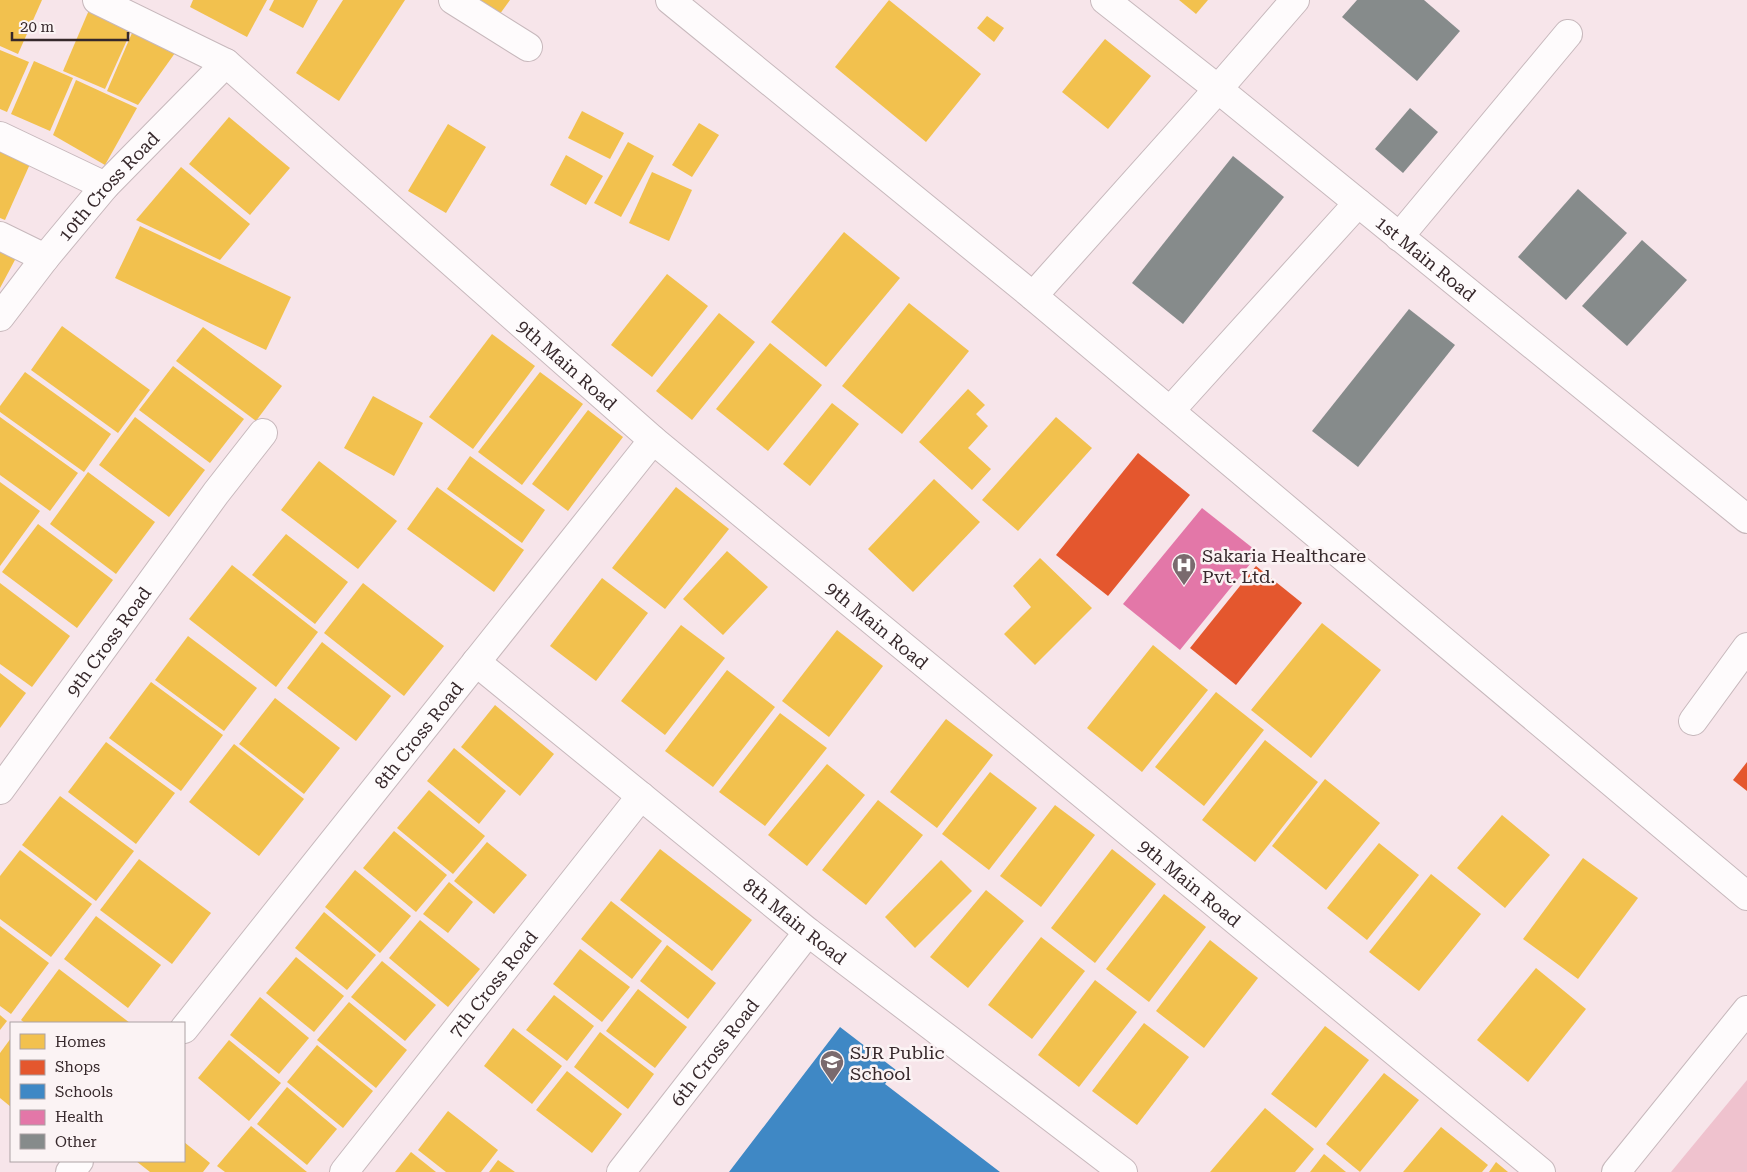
<svg xmlns="http://www.w3.org/2000/svg" width="1747" height="1172" viewBox="0 0 1747 1172" font-family="'Roboto Serif',serif">
  <style>
    .green { fill: #efc2ce }
    .homes { fill: #f2c14e }
    .shops { fill: #e4572e }
    .schools { fill: #3f88c5 }
    .health { fill: #e377a8 }
    .building { fill: #868b8b }
    .lines { fill: none; stroke-linecap: round; stroke-linejoin: round }
    .minor-casing { stroke: #c7b8bc; stroke-width: 30 }
    .minor { stroke: #fefbfc; stroke-width: 28 }
    .labels { text-anchor: middle; dominant-baseline: central; stroke-width: 5; stroke-linejoin: round; paint-order: stroke }
    .street-label { font-size: 18px; fill: #36282b; stroke: #fbf3f4 }
    .poi-label { font-size: 18px; fill: #36282b; stroke: #fbf3f4; text-anchor: start }
  </style>
  <rect width="100%" height="100%" fill="#f7e5ea"/>
  <path class="green" d="M1747,1080V1172H1671Z"/>
  <g class="homes">
    <path d="M0,0H42L18,54L0,46Z"/>
    <path d="M193,0H267L247,37L190,7Z"/>
    <path d="M274,0H318L303,28L269,10Z"/>
    <path d="M343,0H405L339,101L296,73Z"/>
    <path d="M471,0H510L497,18Z"/>
    <path d="M889,0L981,74L926,142L835,67Z"/>
    <path d="M1179,0H1208L1196,14Z"/>
    <path d="M89,10L132,29L105,89L63,71Z"/>
    <path d="M987,16L1004,28L994,42L977,28Z"/>
    <path d="M135,26L180,46L138,105L107,91Z"/>
    <path d="M1105,39L1151,76L1108,129L1062,92Z"/>
    <path d="M0,50L29,62L7,112L0,109Z"/>
    <path d="M34,61L73,78L50,131L11,114Z"/>
    <path d="M76,80L137,108L105,165L53,135Z"/>
    <path d="M582,111L624,133L610,159L568,138Z"/>
    <path d="M229,117L290,168L250,215L189,164Z"/>
    <path d="M699,123L719,135L692,177L672,165Z"/>
    <path d="M448,124L486,147L446,213L408,191Z"/>
    <path d="M628,142L654,156L621,217L594,203Z"/>
    <path d="M0,150L30,164L5,220L0,218Z"/>
    <path d="M566,155L603,176L586,205L550,185Z"/>
    <path d="M181,167L250,224L220,260L136,220Z"/>
    <path d="M652,172L692,190L669,241L629,223Z"/>
    <path d="M140,226L291,297L266,350L115,278Z"/>
    <path d="M844,232L900,278L826,367L771,322Z"/>
    <path d="M0,249L16,258L0,288Z"/>
    <path d="M667,274L708,306L652,377L611,345Z"/>
    <path d="M909,303L969,351L902,434L842,386Z"/>
    <path d="M719,313L755,342L692,420L656,391Z"/>
    <path d="M62,326L150,390L118,433L31,370Z"/>
    <path d="M203,327L282,386L256,421L176,361Z"/>
    <path d="M492,334L535,366L473,449L429,417Z"/>
    <path d="M770,343L822,385L768,451L716,409Z"/>
    <path d="M173,366L244,419L210,463L139,410Z"/>
    <path d="M25,372L111,434L84,472L0,412V406Z"/>
    <path d="M540,372L583,404L522,485L478,452Z"/>
    <path d="M968,389L985,405L976,414L988,426L968,448L991,469L972,490L919,442Z"/>
    <path d="M373,396L423,423L394,476L344,448Z"/>
    <path d="M832,403L859,424L810,486L783,464Z"/>
    <path d="M588,410L623,437L568,511L532,484Z"/>
    <path d="M0,417L78,473L50,511L0,475Z"/>
    <path d="M135,417L205,470L169,517L99,465Z"/>
    <path d="M1056,417L1092,448L1018,531L982,500Z"/>
    <path d="M470,456L545,510L522,543L447,489Z"/>
    <path d="M319,461L397,521L358,569L281,510Z"/>
    <path d="M88,472L155,522L116,574L50,524Z"/>
    <path d="M934,479L980,522L913,592L868,549Z"/>
    <path d="M0,482L40,511L0,566Z"/>
    <path d="M437,487L524,550L494,592L407,529Z"/>
    <path d="M676,487L729,529L665,609L612,568Z"/>
    <path d="M38,524L113,580L77,628L2,572Z"/>
    <path d="M286,534L348,582L315,624L252,575Z"/>
    <path d="M727,551L768,587L723,635L683,599Z"/>
    <path d="M1040,558L1092,608L1035,665L1004,634L1031,607L1013,586Z"/>
    <path d="M232,565L318,632L276,687L189,619Z"/>
    <path d="M602,578L648,613L596,681L550,646Z"/>
    <path d="M0,583L70,636L32,687L0,664Z"/>
    <path d="M363,583L444,646L404,696L324,633Z"/>
    <path d="M1322,623L1381,670L1311,758L1251,710Z"/>
    <path d="M681,625L725,658L665,735L621,701Z"/>
    <path d="M837,630L883,666L829,737L782,701Z"/>
    <path d="M188,636L257,688L224,731L155,680Z"/>
    <path d="M322,642L391,696L356,741L287,688Z"/>
    <path d="M1153,645L1208,690L1142,772L1087,728Z"/>
    <path d="M727,670L775,707L713,787L665,751Z"/>
    <path d="M0,673L26,693L0,728Z"/>
    <path d="M151,682L223,735L181,791L109,738Z"/>
    <path d="M1216,692L1264,730L1204,806L1155,767Z"/>
    <path d="M275,698L340,748L304,794L239,744Z"/>
    <path d="M495,705L554,754L520,796L461,747Z"/>
    <path d="M780,713L827,748L765,826L719,792Z"/>
    <path d="M946,719L993,755L937,828L890,792Z"/>
    <path d="M1265,740L1318,782L1255,862L1202,820Z"/>
    <path d="M106,742L175,793L136,844L68,792Z"/>
    <path d="M234,744L304,799L259,856L189,802Z"/>
    <path d="M454,748L506,791L479,824L427,781Z"/>
    <path d="M827,764L865,795L807,866L768,835Z"/>
    <path d="M990,772L1037,808L989,870L942,834Z"/>
    <path d="M1325,779L1380,823L1326,890L1272,846Z"/>
    <path d="M429,790L485,836L453,874L397,828Z"/>
    <path d="M60,796L134,851L96,901L22,845Z"/>
    <path d="M878,800L923,835L866,905L822,870Z"/>
    <path d="M1055,805L1095,835L1041,907L1000,876Z"/>
    <path d="M1502,815L1550,855L1505,908L1457,868Z"/>
    <path d="M394,831L447,875L416,912L363,868Z"/>
    <path d="M487,842L527,875L494,914L454,881Z"/>
    <path d="M1379,843L1419,875L1367,940L1327,908Z"/>
    <path d="M660,849L752,920L712,971L620,900Z"/>
    <path d="M1112,849L1156,884L1095,963L1051,928Z"/>
    <path d="M20,850L92,904L51,957L0,919V876Z"/>
    <path d="M1583,858L1638,898L1578,979L1523,939Z"/>
    <path d="M139,859L211,913L172,964L100,910Z"/>
    <path d="M941,860L972,891L915,948L885,917Z"/>
    <path d="M355,870L411,916L380,953L325,907Z"/>
    <path d="M1431,874L1481,914L1419,991L1369,952Z"/>
    <path d="M449,882L473,902L448,933L423,914Z"/>
    <path d="M986,890L1024,921L968,988L930,957Z"/>
    <path d="M1164,894L1206,927L1149,1002L1106,969Z"/>
    <path d="M611,901L662,941L632,979L581,939Z"/>
    <path d="M324,912L376,955L347,990L295,948Z"/>
    <path d="M96,916L161,965L128,1008L64,959Z"/>
    <path d="M420,920L480,969L448,1007L389,958Z"/>
    <path d="M0,926L49,963L11,1014L0,1006Z"/>
    <path d="M1041,937L1085,971L1032,1039L988,1005Z"/>
    <path d="M1210,940L1258,978L1204,1048L1156,1011Z"/>
    <path d="M667,945L716,983L688,1019L640,981Z"/>
    <path d="M580,949L630,987L602,1022L553,984Z"/>
    <path d="M296,957L344,996L314,1032L266,993Z"/>
    <path d="M382,961L436,1005L405,1041L351,997Z"/>
    <path d="M1536,968L1586,1009L1528,1082L1477,1040Z"/>
    <path d="M59,969L130,1023H25L21,1020Z"/>
    <path d="M1095,980L1137,1012L1079,1087L1038,1055Z"/>
    <path d="M638,989L687,1027L655,1068L606,1031Z"/>
    <path d="M554,995L594,1026L567,1061L526,1030Z"/>
    <path d="M260,997L309,1038L279,1074L230,1035Z"/>
    <path d="M349,1002L407,1050L376,1088L317,1040Z"/>
    <path d="M0,1015L7,1021L0,1030Z"/>
    <path d="M1144,1023L1189,1057L1137,1125L1092,1091Z"/>
    <path d="M1325,1026L1369,1060L1316,1128L1271,1094Z"/>
    <path d="M513,1028L562,1066L532,1104L484,1066Z"/>
    <path d="M600,1032L654,1074L628,1109L574,1067Z"/>
    <path d="M11,1038V1107L0,1098V1053Z"/>
    <path d="M229,1040L281,1083L249,1121L198,1078Z"/>
    <path d="M317,1045L373,1091L343,1128L287,1082Z"/>
    <path d="M567,1071L622,1114L592,1153L536,1110Z"/>
    <path d="M1384,1073L1419,1100L1360,1172L1326,1144Z"/>
    <path d="M287,1087L337,1129L307,1165L257,1124Z"/>
    <path d="M1265,1108L1314,1149L1295,1172H1210Z"/>
    <path d="M448,1111L498,1150L481,1172H446L418,1150Z"/>
    <path d="M251,1126L307,1172H225L217,1166Z"/>
    <path d="M1441,1127L1488,1165L1482,1172H1403Z"/>
    <path d="M184,1142L210,1163L203,1172H150L136,1161H184Z"/>
    <path d="M411,1152L436,1172H395Z"/>
    <path d="M1324,1154L1346,1172H1310Z"/>
    <path d="M498,1160L515,1172H489Z"/>
    <path d="M1496,1162L1508,1172H1489Z"/>
  </g>
  <g class="shops">
    <path d="M1138,453L1190,495L1108,596L1056,555Z"/>
    <path d="M1256,566L1302,603L1236,685L1190,648Z"/>
    <path d="M1747,762V791L1733,780Z"/>
  </g>
  <path class="schools" d="M840,1027L896,1070L885,1084L1000,1172H729Z"/>
  <path class="health" d="M1202,508L1259,553L1180,650L1123,604Z"/>
  <g class="building">
    <path d="M1357,0H1424L1460,31L1417,81L1342,17Z"/>
    <path d="M1410,108L1438,132L1403,173L1375,149Z"/>
    <path d="M1233,156L1284,197L1183,324L1132,283Z"/>
    <path d="M1578,189L1627,233L1566,300L1518,257Z"/>
    <path d="M1642,240L1687,280L1627,346L1582,306Z"/>
    <path d="M1409,309L1455,345L1358,467L1312,431Z"/>
  </g>
  <g class="lines">
    <g class="minor-casing">
      <g id="minor">
        <path id="s1" d="M97,0L226,63L653,440L1541,1172"/>
        <path d="M453,0L528,47"/>
        <path d="M670,0L1033,296"/>
        <path id="s2" d="M1105,0L1218,89L1747,519"/>
        <path d="M1295,0L1218,89L1033,296L1747,896"/>
        <path d="M0,136L105,186"/>
        <path d="M0,236L45,258"/>
        <path d="M1399,237L1568,34"/>
        <path id="s3" d="M0,317L45,258L105,186L226,63"/>
        <path d="M1170,411L1358,203"/>
        <path id="s4" d="M476,662L808,932L1123,1172"/>
        <path d="M1693,721L1747,647"/>
        <path id="s5" d="M0,790L216,493L263,433"/>
        <path id="s6" d="M184,1029L653,440"/>
        <path d="M70,1172L79,1161"/>
        <path id="s7" d="M344,1172L641,796"/>
        <path id="s8" d="M621,1172L808,932"/>
        <path d="M1616,1172L1747,1010"/>
      </g>
    </g>
    <use href="#minor" class="minor"/>
  </g>
  <defs>
    <g id="hospital-pin" transform="scale(1.25)"><path d="M0 17L-7.5 6A9.5 9.5 0 1 1 7.5 6Z" fill="#7a6a6e" stroke="#fbf3f4"/><path d="M-5-5h3v3.5h4V-5h3V5h-3V1.5h-4V5h-3Z" fill="#fff"/></g>
    <g id="school-pin" transform="scale(1.25)"><path d="M0 17L-7.5 6A9.5 9.5 0 1 1 7.5 6Z" fill="#7a6a6e" stroke="#fbf3f4"/><path d="M0-5L7-2L0 1L-7-2ZM-4 1L0 2.5L4 1V4Q0 6-4 4Z" fill="#fff"/></g>
  </defs>
  <g fill-rule="evenodd">
    <use href="#hospital-pin" x="1184" y="565"/>
    <use href="#school-pin" x="832" y="1062"/>
  </g>
  <g class="labels">
    <g class="street-label">
      <text stroke="none"><textPath href="#s3" startOffset="170">10th Cross Road</textPath></text>
      <text stroke="none"><textPath href="#s2" startOffset="412">1st Main Road</textPath></text>
      <text stroke="none"><textPath href="#s1" startOffset="599">9th Main Road</textPath></text>
      <text stroke="none"><textPath href="#s1" startOffset="1004">9th Main Road</textPath></text>
      <text stroke="none"><textPath href="#s5" startOffset="184">9th Cross Road</textPath></text>
      <text stroke="none"><textPath href="#s6" startOffset="376">8th Cross Road</textPath></text>
      <text stroke="none"><textPath href="#s1" startOffset="1409">9th Main Road</textPath></text>
      <text stroke="none"><textPath href="#s4" startOffset="411">8th Main Road</textPath></text>
      <text stroke="none"><textPath href="#s7" startOffset="240">7th Cross Road</textPath></text>
      <text stroke="none"><textPath href="#s8" startOffset="152">6th Cross Road</textPath></text>
    </g>
    <g class="poi-label">
      <text x="1202" y="555">Sakaria Healthcare<tspan x="1202" dy="21">Pvt. Ltd.</tspan></text>
      <text x="850" y="1052">SJR Public<tspan x="850" dy="21">School</tspan></text>
    </g>
  </g>
  <rect x="10" y="1022" width="175" height="140" fill="#fbf3f4" stroke="#aca2a4"/>
  <rect x="20" y="1034" width="25" height="15" fill="#f2c14e" stroke="#aca2a4"/>
  <text x="55" y="1047" font-size="15" fill="#36282b">Homes</text>
  <rect x="20" y="1060" width="25" height="15" fill="#e4572e" stroke="#aca2a4"/>
  <text x="55" y="1072" font-size="15" fill="#36282b">Shops</text>
  <rect x="20" y="1084" width="25" height="15" fill="#3f88c5" stroke="#aca2a4"/>
  <text x="55" y="1097" font-size="15" fill="#36282b">Schools</text>
  <rect x="20" y="1110" width="25" height="15" fill="#e377a8" stroke="#aca2a4"/>
  <text x="55" y="1122" font-size="15" fill="#36282b">Health</text>
  <rect x="20" y="1134" width="25" height="15" fill="#868b8b" stroke="#aca2a4"/>
  <text x="55" y="1147" font-size="15" fill="#36282b">Other</text>
  <path d="M12 32v8h116v-8" fill="none" stroke="#36282b" stroke-width="2.5"/>
  <text x="20" y="32" font-size="15" fill="#36282b" stroke="#fbf3f4" stroke-width="4" paint-order="stroke">20 m</text>
</svg>
